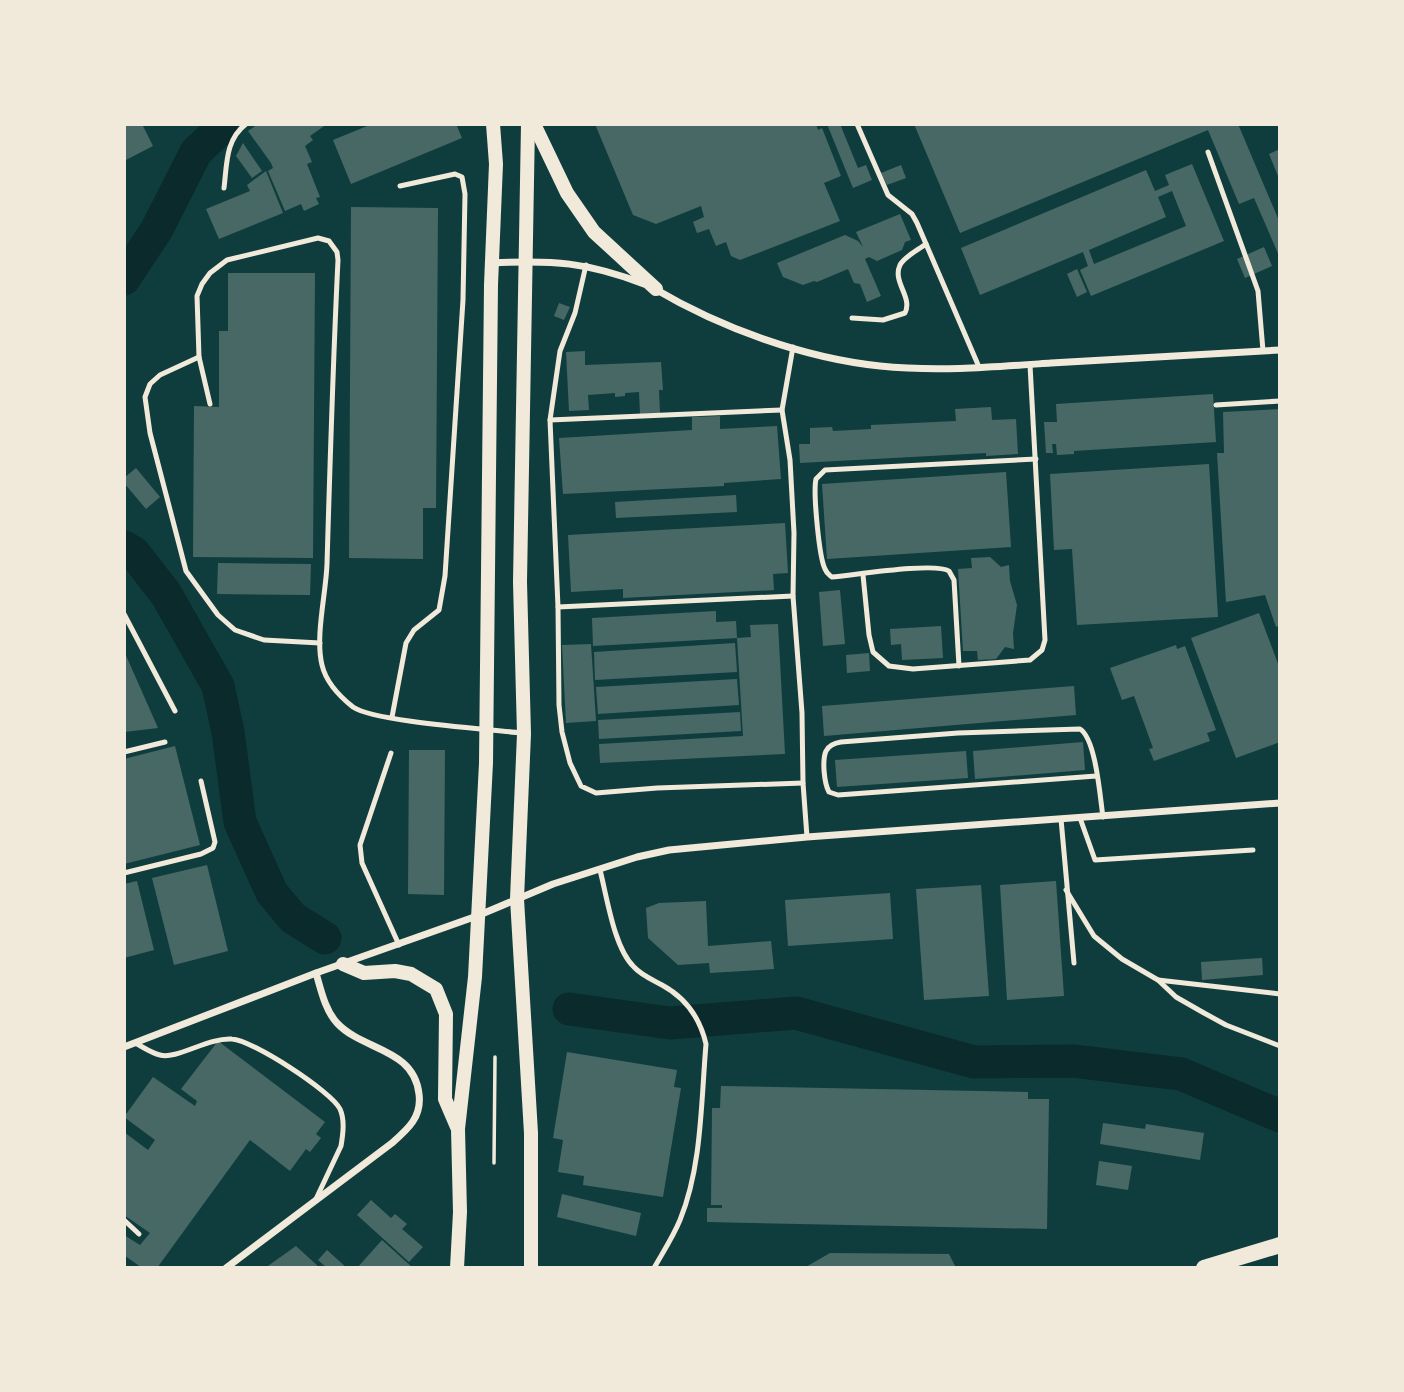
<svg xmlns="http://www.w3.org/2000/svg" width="1404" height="1392" viewBox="0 0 1404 1392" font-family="'Exo 2',sans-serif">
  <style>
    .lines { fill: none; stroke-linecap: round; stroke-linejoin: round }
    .river { stroke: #0a2a2b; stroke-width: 33 }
    .building { fill: #486865; fill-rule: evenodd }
    .path { stroke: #f1e9da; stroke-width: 3.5 }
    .service { stroke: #f1e9da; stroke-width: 5 }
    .minor { stroke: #f1e9da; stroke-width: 7 }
    .secondary { stroke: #f1e9da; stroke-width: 14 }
    .trunk { stroke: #f1e9da; stroke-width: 16 }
  </style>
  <rect width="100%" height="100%" fill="#0f3d3e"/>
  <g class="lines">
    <g class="river">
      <path d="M124,279L157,229L196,152L226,124"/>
      <path d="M124,547L134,553L166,594L218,686L228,732L240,822L272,893L293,918L325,938"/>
      <path d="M569,1009L670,1023L796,1013L974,1062L1073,1061L1181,1074L1280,1116"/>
    </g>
  </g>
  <g class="building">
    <path d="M124,124H142L153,146L124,161Z"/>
    <path d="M258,124H327L310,136L313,140L305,146L312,162L307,164L320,197L316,198L319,204L304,211L301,204L285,211L268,171L273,168L271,163L248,131Z"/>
    <path d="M372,124H456L462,138L351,184L333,140Z"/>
    <path d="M595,124H816L818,130L822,128L841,176L824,183L840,221L740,260L731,256L726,242L716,246L709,229L697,233L693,222L704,217L701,206L656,224L633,215Z"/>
    <path d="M827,124H840L858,168L866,165L872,180L853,188Z"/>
    <path d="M914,124H1238L1280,223V258L1254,198L1239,204L1208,130L960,233Z"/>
    <path d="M243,143L262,171L252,178L236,156Z"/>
    <path d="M1280,149V181L1269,154Z"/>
    <path d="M1192,164L1224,241L1091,296L1080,270L1088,266L1083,252L980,295L961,248L1146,170L1155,191L1169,185L1165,175ZM1172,191L1186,226L1094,264L1089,250L1166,217L1158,197Z"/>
    <path d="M901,165L906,178L887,185L881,173Z"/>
    <path d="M266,171L283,213L219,239L206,209L250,191L247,185Z"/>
    <path d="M351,207L438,208L436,508H423V559L349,558Z"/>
    <path d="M900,214L911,240L905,242L902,250L877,261L869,257L865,259L881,296L867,302L860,284L854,283L848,269L817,282L814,281L803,285L783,277L777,263L845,235L858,241L863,247L856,232Z"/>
    <path d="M1264,247L1272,266L1245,278L1237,259Z"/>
    <path d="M1077,269L1087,292L1077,297L1067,274Z"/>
    <path d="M228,273H315L313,558L193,557L194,406L219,407V331H228Z"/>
    <path d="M559,303L570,307L564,320L554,316Z"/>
    <path d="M585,351V365L661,362L663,390H659L660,413L640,414L639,392L625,393V396L615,397V393L588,395L589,410L569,411L566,352Z"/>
    <path d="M1213,394L1216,442L1074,451V454L1057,455L1056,444H1052L1053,453H1046L1044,422H1057L1056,404Z"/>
    <path d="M991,407L992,420L1016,419L1018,454L986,456V453L800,463L799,444H810V428L832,427L833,431L871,429V425L956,421L955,409Z"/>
    <path d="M1280,409V625L1276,627L1265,595L1226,602L1217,453H1224L1223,412Z"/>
    <path d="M720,416V429L777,426L781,479L724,483V486L563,494L559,438L692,430V417Z"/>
    <path d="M1209,464L1218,617L1077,625L1072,549L1054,550L1050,474Z"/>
    <path d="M136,468L160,497L146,509L124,483V478Z"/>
    <path d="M1006,472L1011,547L827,559L822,484Z"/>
    <path d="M736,495L737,512L616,518L615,502Z"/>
    <path d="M785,523L788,573L773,574L774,590L623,598V589L571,592L568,535Z"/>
    <path d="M990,557L1001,567L1009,565L1010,581L1017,605L1013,633L1014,649L1005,647L996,659L978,660L977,651H963L958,569L972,568L971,558Z"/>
    <path d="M218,563L311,564L310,595L217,594Z"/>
    <path d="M840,590L845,644L823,646L819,592Z"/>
    <path d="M716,611V622L736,621L737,638L593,646L592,618Z"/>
    <path d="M1259,613L1280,669V742L1236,758L1191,638Z"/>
    <path d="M778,624L785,754L600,763L599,744L743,736L737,638L751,637L750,625Z"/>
    <path d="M941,626L943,658L902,660L901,644L891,645L890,629Z"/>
    <path d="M735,643L737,672L595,680L594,652Z"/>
    <path d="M591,644L596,721L566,723L562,645Z"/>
    <path d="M1176,645L1177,649L1185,646L1216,730L1207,733L1210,741L1154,761L1149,749L1153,748L1134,696L1122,700L1110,668Z"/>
    <path d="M124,651L158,728L124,732Z"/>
    <path d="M869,653L870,671L847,673L846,655Z"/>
    <path d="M737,679L739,705L598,714L596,687Z"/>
    <path d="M1074,686L1076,715L824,736L822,706Z"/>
    <path d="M740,712L741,731L599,739L598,720Z"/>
    <path d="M1083,742L1085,770L975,779L973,751Z"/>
    <path d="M175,746L200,845L124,864V759Z"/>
    <path d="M409,750H445L444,895L408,894Z"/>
    <path d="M966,751L968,778L837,787L835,760Z"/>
    <path d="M207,865L228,951L174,965L152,878Z"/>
    <path d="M137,881L154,950L124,958V884Z"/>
    <path d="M1056,881L1064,996L1007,1000L1000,885Z"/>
    <path d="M981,885L989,996L924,1000L916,889Z"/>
    <path d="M890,893L893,939L788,946L785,900Z"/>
    <path d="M706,901L708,946L771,941L774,969L710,973L709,963L678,965L648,938L646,908L659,903Z"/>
    <path d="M1262,958L1263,975L1202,980L1201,962Z"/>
    <path d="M218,1041L325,1122L316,1134L321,1138L310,1152L306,1149L290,1171L250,1140L157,1268H142L124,1255V1235L140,1245L150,1233L124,1215V1132L148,1150L155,1140L124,1117L153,1077L195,1106L197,1101L181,1089Z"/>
    <path d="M567,1052L677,1070L674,1087L681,1088L663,1197L583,1185L584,1176L558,1172L563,1140L553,1138Z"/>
    <path d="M721,1086L1028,1092V1099H1049L1047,1229L707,1222V1208H722V1205H711L712,1108H720Z"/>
    <path d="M1103,1123L1145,1129L1146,1124L1204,1133L1200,1160L1100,1144Z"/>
    <path d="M1099,1161L1132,1166L1128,1190L1096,1185Z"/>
    <path d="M562,1194L641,1213L636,1236L557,1217Z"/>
    <path d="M371,1200L391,1218L395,1214L407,1224L402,1229L423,1247L409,1262L357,1215Z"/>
    <path d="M382,1240L413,1268H357Z"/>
    <path d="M296,1246L320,1268H265Z"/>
    <path d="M327,1250L347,1268H327L318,1260Z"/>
    <path d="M830,1253L949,1254L956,1268H804Z"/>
  </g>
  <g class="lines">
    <path class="path" d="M494,1163L495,1057"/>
    <g class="service">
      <path d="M857,124L888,195L912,214L917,223L979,367"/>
      <path d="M1208,152L1258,291L1263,351"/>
      <path d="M224,188C227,165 225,140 246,124"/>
      <path d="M586,265L575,313L560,351L550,420L558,607L559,705L562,732L570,763L581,786L596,793L657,788L803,783"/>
      <path d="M852,318L883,320L905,313C913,297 892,282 900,265C905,256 918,250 926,244"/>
      <path d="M793,347L782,410L790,460L794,533L793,596L802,713L803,783L807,837"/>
      <path d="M199,357L160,375L150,384L145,397L150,433L186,571L218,615L235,630L264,640L320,643"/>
      <path d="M210,404L199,357L197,296L202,284L210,273L227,260L318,238L329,241L337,252L338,260C333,361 330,462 327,564C326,594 315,636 322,665C326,682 339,696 353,707C375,722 488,729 521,733"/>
      <path d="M1216,405L1280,401"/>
      <path d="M550,420L782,410"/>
      <path d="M863,575L869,635L873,652L889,666L913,669L1030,660L1042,650L1045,640L1030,365"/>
      <path d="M558,607L793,596"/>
      <path d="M124,614L175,711"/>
      <path d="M959,666L954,580L949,571C935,562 855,575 832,577C828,574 827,574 825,569C819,557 813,492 816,479L825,470L1036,459"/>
      <path d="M392,717L406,643L414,630L439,610L445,576L463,300L465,194L462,177L455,174L400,186"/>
      <path d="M124,752L165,742"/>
      <path d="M391,753L360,845L362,863L399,945"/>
      <path d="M1096,776L838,795L829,792C824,783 822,760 826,751C829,745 835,743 841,742L958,733L1080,729C1096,739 1100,797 1103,817"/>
      <path d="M1080,818L1095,860L1253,850"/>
      <path d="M1061,819L1074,963"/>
      <path d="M600,870C607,897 614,948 634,967C641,975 653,980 662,985C686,998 700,1018 706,1044C701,1102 702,1166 680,1220C673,1237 663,1252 654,1268"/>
      <path d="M124,873L201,854L213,848L215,842L201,781"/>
      <path d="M1066,890L1094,936L1122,959L1158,980L1176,997L1204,1013L1226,1025L1280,1046"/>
      <path d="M1158,980L1280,994"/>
      <path d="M135,1043C143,1047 151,1053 160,1055C176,1060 209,1037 232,1039C252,1040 331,1091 340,1109C345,1120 343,1134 341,1146L316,1199"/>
      <path d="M124,1220L139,1234"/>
    </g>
    <g class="minor">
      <path d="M492,263C553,260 587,262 644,284"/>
      <path d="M655,289C721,328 804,358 880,366C937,372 995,367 1051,363C1127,359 1203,354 1280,350"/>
      <path d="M124,1047L316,973L477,916L553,884L637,857L669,850L807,837L1280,803"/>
      <path d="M226,1268L392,1143C408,1129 422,1117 419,1094C414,1048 363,1051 337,1023C325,1010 321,990 316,973"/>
    </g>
    <g class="secondary">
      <path d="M528,124L520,582L524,734L517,899L531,1133V1268"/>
      <path d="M534,124L567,193L594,232L656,289"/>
      <path d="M343,964L364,973L395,971L411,974L436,989L446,1014L445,1099L457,1127"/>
      <path d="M457,1268L460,1212L458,1129L475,977L486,763L491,285L496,164L493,124"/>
    </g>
    <path class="trunk" d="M1204,1268L1280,1245"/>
  </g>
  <rect width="1404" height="1392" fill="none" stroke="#f1e9da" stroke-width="252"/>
</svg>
